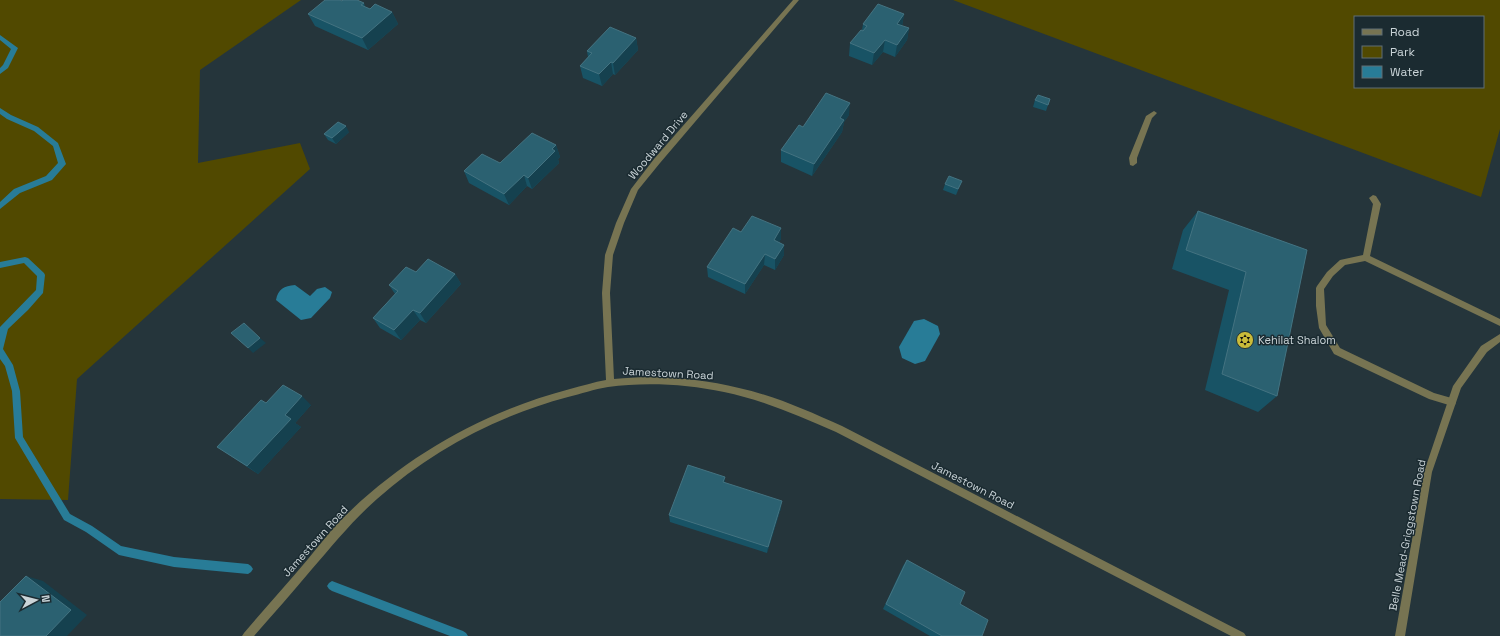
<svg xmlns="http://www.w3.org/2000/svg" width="1500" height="636" viewBox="0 0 1500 636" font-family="'Space Grotesk',sans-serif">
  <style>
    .green { fill: #514900; fill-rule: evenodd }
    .water { fill: #287c97 }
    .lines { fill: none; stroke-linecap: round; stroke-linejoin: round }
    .stream { fill: #287c97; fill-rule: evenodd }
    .service { fill: #777452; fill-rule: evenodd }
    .minor { fill: #777452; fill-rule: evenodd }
    .tertiary { fill: #777452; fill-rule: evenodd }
    .wall { fill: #185365 }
    .shaded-wall { fill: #15414f }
    .building { fill: #2b6171; stroke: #447381 }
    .labels { text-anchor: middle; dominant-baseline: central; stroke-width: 3; stroke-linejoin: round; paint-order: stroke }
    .street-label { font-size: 11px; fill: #cad4d8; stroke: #1b2b31 }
    .poi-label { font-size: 11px; fill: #cad4d8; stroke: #1b2b31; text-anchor: start }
  </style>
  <rect width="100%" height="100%" fill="#25353b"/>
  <g class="green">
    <path d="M0,0H301L200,70L198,163L300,143L310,169L77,379L68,500L0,499Z"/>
    <path d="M953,0H1500V129L1481,197ZM1355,17H1483V87H1355Z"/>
  </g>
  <g class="water">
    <path d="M295,285L310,296L317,289L325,287L332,292L330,298L311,318L301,320L276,300C278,289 284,286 295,285Z"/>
    <path d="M924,319L938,326L940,334L925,361L915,364L902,358L899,347L914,321Z"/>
  </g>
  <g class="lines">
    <g class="stream">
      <path d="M0,35L18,48L8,68L0,74V68L3,65L11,49L0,40Z"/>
      <path d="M0,108L11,115L38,127L58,143L66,164L52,180L20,193L0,209V202L14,189L46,176L58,163L53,146L34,131L7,119L0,114Z"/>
      <path d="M25,257L28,258L44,273L45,275L43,293L28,310L8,329L3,349L13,365L20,391L23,437L70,514L92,526L121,546L174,557L248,564L251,566L253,569L251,572L248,574L174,567L119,555L86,532L64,520L15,438L12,391L5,366L0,359V327L36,290L37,276L24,263L0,268V262Z"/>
      <path d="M332,581L463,631L466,633L468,636H450L332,591L329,589L327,586L329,583Z"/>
    </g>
    <g class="service">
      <path d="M1154,111L1157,113L1152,118L1137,158V163L1133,166L1130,165L1129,158L1146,116Z"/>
      <path d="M1373,195L1376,196L1381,204L1370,256L1500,319V326L1365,261L1345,265L1333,276L1324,289L1326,325L1340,348L1434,393L1455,399L1456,402L1455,405L1452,406L1429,399L1334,354L1319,328L1316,306V288L1317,286L1327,272L1340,260L1363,255L1373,204L1369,198Z"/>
    </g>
    <path class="minor" d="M793,0H799L660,163L638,190L624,223L613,255L610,293L614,379C655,375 699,378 739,388C775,396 808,411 842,426L1244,633L1246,636H1231L836,432C799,416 763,400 724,392C686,384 645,382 608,387C594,389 581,394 568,397C497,416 432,450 377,499C353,520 333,545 312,569C293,592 273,614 254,636H242L244,633C265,608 287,584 308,559C319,546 329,532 341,520C405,456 483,412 570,389C582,386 594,382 606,380L602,293L605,255L616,223L631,189L654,159Z"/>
    <path class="tertiary" d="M1500,334V342L1487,352L1461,388L1432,472L1405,636H1395L1424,472L1453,386L1481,346Z"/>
  </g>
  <g class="wall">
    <path d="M342,1L364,3L365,7L370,9L392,12L398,24L368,50L315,26L308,14Z"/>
    <path d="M904,14L902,26L909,28L907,40L895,57L883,52L872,65L849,56L850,43L862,30L863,24Z"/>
    <path d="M636,38L638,50L615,75L613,74L602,86L583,78L580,66L588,57L587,51Z"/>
    <path d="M1050,99L1046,111L1033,107L1035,100Z"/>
    <path d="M849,115L844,122L842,132L812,176L781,162V150L803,127Z"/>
    <path d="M349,132L336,144L328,140L324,134Z"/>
    <path d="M556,145L560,157L558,159L559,163L532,189L527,186L509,205L469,183L464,171L500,163Z"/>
    <path d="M962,181L956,195L943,190L945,184Z"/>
    <path d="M1198,211L1307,250L1277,396L1258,412L1205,390L1229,290L1172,269L1183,230Z"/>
    <path d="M741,232L781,239L779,242L784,245V255L775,270L764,265L745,294L708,277L707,267Z"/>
    <path d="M416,272L455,274L461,284L426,323L420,320L401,340L380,328L373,318L395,294L389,285Z"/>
    <path d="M266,403L311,405L295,423L301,427L258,474L217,447Z"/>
    <path d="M725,477V483L781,508L767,553L670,522L669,515Z"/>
    <path d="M907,560L960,604L982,636H930L883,609L903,566Z"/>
  </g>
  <g class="shaded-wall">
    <path d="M392,12L398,24L368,50L362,38Z"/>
    <path d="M904,14L902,26L897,24Z"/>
    <path d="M909,28L907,40L895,57L897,45Z"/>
    <path d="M636,38L638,50L615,75L613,63Z"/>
    <path d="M885,40L883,52L872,65L874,53Z"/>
    <path d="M611,62L613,74L602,86L599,74Z"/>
    <path d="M850,103L849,115L844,122L842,132L812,176L814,164L840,118Z"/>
    <path d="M346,126L349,132L336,144L332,138Z"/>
    <path d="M556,145L560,157L558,159L559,163L532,189L528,178Z"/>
    <path d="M524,175L527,186L509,205L504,194Z"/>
    <path d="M781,228V239L773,251L774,240Z"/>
    <path d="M784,245V255L775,270V259Z"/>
    <path d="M765,254L764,265L745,294V284Z"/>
    <path d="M455,274L461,284L426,323L420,313Z"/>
    <path d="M413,310L420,320L401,340L394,330Z"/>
    <path d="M260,338L266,343L253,353L248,348Z"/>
    <path d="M302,396L311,405L295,423L301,427L258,474L247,466L285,415Z"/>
    <path d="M725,477V484L723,482Z"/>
    <path d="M782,501L781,508L767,553L768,547Z"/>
    <path d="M26,576L43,581L87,615L67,636H46Z"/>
  </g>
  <g class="building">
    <path d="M325,0H340L342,1L343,0H357L364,3L361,5L370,9L375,4L392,12L362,38L308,14Z"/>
    <path d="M878,4L904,14L897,24L909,28L897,45L885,40L874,53L850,43L861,30L863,31L867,26L863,24Z"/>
    <path d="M610,27L636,38L613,63L611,62L599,74L580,66L592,53L587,51Z"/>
    <path d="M826,93L850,103L840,118L844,120L814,164L781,150L799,125L803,127Z"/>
    <path d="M1038,95L1050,99L1048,105L1035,100Z"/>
    <path d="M338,122L346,126L332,138L324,134Z"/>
    <path d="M532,133L556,145L552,149L555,151L528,178L524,175L504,194L464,171L482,154L500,163Z"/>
    <path d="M949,176L962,181L958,189L945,184Z"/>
    <path d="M1198,211L1307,250L1277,396L1222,374L1246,272L1186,250Z"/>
    <path d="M752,216L781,228L774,240L784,245L775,259L765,254L745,284L707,267L733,228L741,232Z"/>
    <path d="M428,259L455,274L420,313L413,310L394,330L373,318L398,291L389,285L406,267L416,272Z"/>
    <path d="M244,323L260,338L248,348L231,333Z"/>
    <path d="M283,385L302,396L285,415L291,419L247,466L217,447L261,400L266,403Z"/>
    <path d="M688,465L725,477L723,482L782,501L768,547L669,515Z"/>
    <path d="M907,560L965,592L960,604L988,620L982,636H942L886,604Z"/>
    <path d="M26,576L71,610L46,636H0V602Z"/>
  </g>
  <defs>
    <g id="synagogue-disc" transform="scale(0.9)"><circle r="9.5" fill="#c9bb3a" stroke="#1b2b31"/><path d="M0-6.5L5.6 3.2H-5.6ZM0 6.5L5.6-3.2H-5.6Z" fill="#111"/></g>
  </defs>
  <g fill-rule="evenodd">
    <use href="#synagogue-disc" x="1245" y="340"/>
  </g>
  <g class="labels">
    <g class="street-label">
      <text transform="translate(658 145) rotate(-50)">Woodward Drive</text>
      <text transform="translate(668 373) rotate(3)">Jamestown Road</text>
      <text transform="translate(973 485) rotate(27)">Jamestown Road</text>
      <text transform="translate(1407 535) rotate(-79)">Belle Mead-Griggstown Road</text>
      <text transform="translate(315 541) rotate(-48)">Jamestown Road</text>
    </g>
    <g class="poi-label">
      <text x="1258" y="340">Kehilat Shalom</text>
    </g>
  </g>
  <rect x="1354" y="16" width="130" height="72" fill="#1b2b31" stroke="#616f74"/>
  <rect x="1362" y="29" width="20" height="6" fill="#777452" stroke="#616f74"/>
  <text x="1390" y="36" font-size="12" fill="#cad4d8">Road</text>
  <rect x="1362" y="46" width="20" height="12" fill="#514900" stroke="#616f74"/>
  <text x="1390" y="56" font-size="12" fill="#cad4d8">Park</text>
  <rect x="1362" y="66" width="20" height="12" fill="#287c97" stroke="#616f74"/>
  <text x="1390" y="76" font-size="12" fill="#cad4d8">Water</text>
  <g transform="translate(36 600) rotate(83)" stroke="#1b2b31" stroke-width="3" paint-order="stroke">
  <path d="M0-3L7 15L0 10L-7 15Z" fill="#cad4d8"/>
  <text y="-6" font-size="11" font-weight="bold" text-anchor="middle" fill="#cad4d8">N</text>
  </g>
</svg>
